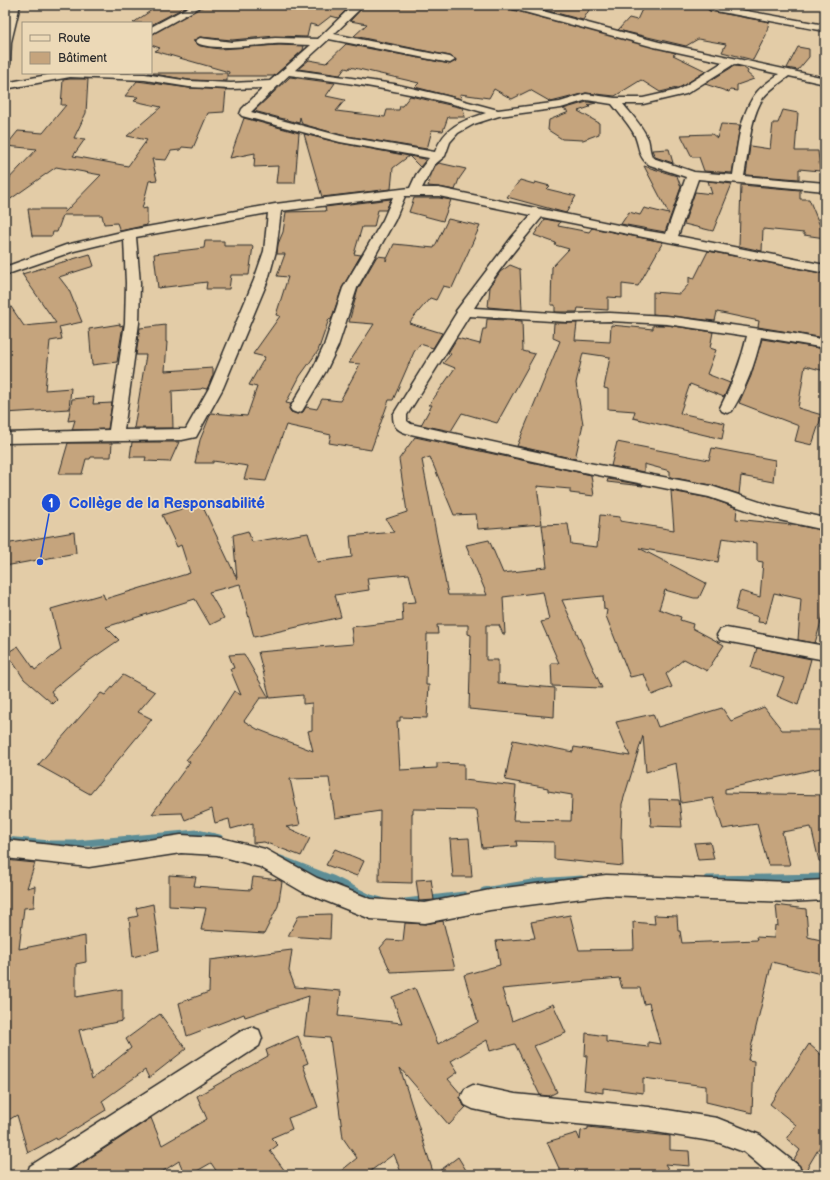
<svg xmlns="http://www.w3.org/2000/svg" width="830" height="1180" viewBox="0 0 830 1180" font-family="'Balsamiq Sans',sans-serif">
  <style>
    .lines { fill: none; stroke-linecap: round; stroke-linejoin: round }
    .stream { stroke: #5d8d96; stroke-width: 7 }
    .building { fill: #c5a47d; stroke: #2b2b2b }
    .minor-casing { stroke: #2b2b2b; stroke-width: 3 }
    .minor { fill: #ecd9b7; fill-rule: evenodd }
    .leader { fill: none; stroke: #1d4ed8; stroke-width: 1.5 }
    .callout-dot { fill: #1d4ed8; stroke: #ecd9b7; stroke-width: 1.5 }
    .mark-label { font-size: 12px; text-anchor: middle; font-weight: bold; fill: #fff }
    .callout-label { font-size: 15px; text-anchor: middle; font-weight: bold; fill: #1d4ed8; stroke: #ecd9b7; stroke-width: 3.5; stroke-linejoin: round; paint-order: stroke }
  </style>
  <rect width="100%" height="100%" fill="#e3cca7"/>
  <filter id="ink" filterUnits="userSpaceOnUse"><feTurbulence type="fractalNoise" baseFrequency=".025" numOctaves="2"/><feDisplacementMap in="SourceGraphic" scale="8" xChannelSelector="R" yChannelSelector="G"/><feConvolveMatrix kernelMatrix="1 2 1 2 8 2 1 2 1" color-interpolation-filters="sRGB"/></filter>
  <g filter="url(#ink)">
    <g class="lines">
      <g class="stream">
        <path d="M5,840L50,844H75L197,833L219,838"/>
        <path d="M278,858L332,879L370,898L381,901"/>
        <path d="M707,879L825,877"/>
        <path d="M484,891L538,882L581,879"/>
        <path d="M405,902L464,895"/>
      </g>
    </g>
    <g class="building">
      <path d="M159,5H189L151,25V23H133Z"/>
      <path d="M205,5L308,6L351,5L338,18L331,16L318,26L310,24L307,37L275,36L232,40L200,37L194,40V42L200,46L220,49L279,45L304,46L303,50L274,76H228L229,72L155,51L160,48L151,45V35Z"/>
      <path d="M365,5H404L415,7L417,5H438L462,9L465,5H502L506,8L676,53L673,55L706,71L681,87L660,92L641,80L615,96L586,93L551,102L530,90L512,99L494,89L489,98L460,94L461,99L415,87L419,83L350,67L349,69L345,68L340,75L298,69L309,60L326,63L346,44L450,64L456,61L450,56L354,36L367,24L350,21Z"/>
      <path d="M526,5H592L583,20Z"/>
      <path d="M644,5H709L706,8L710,11L769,22L766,35L753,60L722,52L726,44L698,39L686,46L618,30L629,18L637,20Z"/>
      <path d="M798,47L809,49V57L798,70L787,68Z"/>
      <path d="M734,66L743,67L748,71L747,73L754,79L737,85V91L730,90L729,92L705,84Z"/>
      <path d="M148,73H227V81L189,80Z"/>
      <path d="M290,77L335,83L326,96L345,100L336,111L385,117L387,110H399L400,106H402L410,96L463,108L465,117H448L443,131L432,130L427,149L341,135L302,124L300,117L299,123L254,111Z"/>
      <path d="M70,79H88L86,113L74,138L85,139L73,156L128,166L147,140L127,136L161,107L134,101L138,97L125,96L137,81L189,88L226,90L224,112L208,113L193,148L182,147L180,150L171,151L166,160L152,159L157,180L149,181L142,209L147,208V225L120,231L117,223L104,224L102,215H63L57,232H53L52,236H32L28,209H65L64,213L101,175L56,167L5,203V183L37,149L6,146L18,131L43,133L66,105H61L63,80Z"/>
      <path d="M587,102L596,103L588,105L590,107L578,111L599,123V134L583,140L562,139L548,130L549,120L569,112L563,109Z"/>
      <path d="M783,110L798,113L795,151H818L820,171L799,169V179L746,175L750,146L770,149L773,123H778Z"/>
      <path d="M244,118L299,133L295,183H276L278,166L254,167L255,153L230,158Z"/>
      <path d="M721,124L740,125L732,173L704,171L699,157H692L681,135L712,134L717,138Z"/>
      <path d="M304,134L340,143L409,156L393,168L391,189L322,197Z"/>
      <path d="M669,149L673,163L655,157L652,150Z"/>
      <path d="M409,156L425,159V161L420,167Z"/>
      <path d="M439,163L466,169L459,179L455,190L439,187L428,186L431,175L435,166Z"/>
      <path d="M644,166L677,176L681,187L665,232L621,224L629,212L640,215L644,208L669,214Z"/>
      <path d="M520,180L534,184L535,182L550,186L547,189L576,196L566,213L507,197Z"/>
      <path d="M708,181L732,184L713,231L684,224L695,192L712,194Z"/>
      <path d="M741,185L800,190V199H809L825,238L804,235V233L763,229L762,251L739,246Z"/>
      <path d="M414,198H439L451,200L443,221L409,212Z"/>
      <path d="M391,199L386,210H378L374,227H362L354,254L361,255L342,288L331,320L329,319L318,351L300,376L286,403L291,404L289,409L291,412L298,414L303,412L306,407L317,409L322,399L340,401L360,364L349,363L374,324L349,322L358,289L377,256L386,257V261L394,244L434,248L448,219L480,226L452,288L443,286L436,300L430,298L409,323L442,333L433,348L420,344L414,352L393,400H389L371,450L329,443L331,435L286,425L266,481L244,479L248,466L213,461V463H195L200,440L211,413L247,416L257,387L249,385L265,357L253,354L280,316L276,315L288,277L277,276L285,254H277L278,244L283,232L286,212L326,211L325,207Z"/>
      <path d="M545,219L560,222L558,226L589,232L592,228L663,242L638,286L622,284V298L608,297V310L578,308L577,312H555V305H551L552,267L569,249L555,245L556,243L534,235Z"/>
      <path d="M205,241H224V246H253L249,275H231L229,289H206L207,282L158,288L154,254L204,248Z"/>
      <path d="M708,251L825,274V338L758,327L759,321L717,312L715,321L653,314V292L680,294L689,284V277L694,279Z"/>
      <path d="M90,254L94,266L59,277L69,290L82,322L59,327L62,339L50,341L45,390L71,388L69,409L5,413V298L24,326L56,323L22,274Z"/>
      <path d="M510,265L520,269L522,310L488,307L490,287L500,272Z"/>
      <path d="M487,319L522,321L523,351L535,354L497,423L462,413L451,431L421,425L432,405H429L455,368L443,363L451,354L448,353L457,338L480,344L483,329H486Z"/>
      <path d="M554,323H577L575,340L610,342L611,325L653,329V325H667L713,332L710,348L716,350L707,374L730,383L724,397L690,384L680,413L725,423L722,439L633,418L635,411L608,409V389L604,388L610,357L583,353L576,383L583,424L575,459L517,446L560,341L553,338Z"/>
      <path d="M120,324V326L123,325L117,362L92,365L89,329Z"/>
      <path d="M166,325V342H167L165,371L213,368V375L207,389L202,388L201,389L172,391L173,428H134L146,355H136L140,328Z"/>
      <path d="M762,339L825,349V371L805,366L798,408L822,415L812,445L795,441L799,426L739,403L751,376Z"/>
      <path d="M94,397L93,404L112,403L108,429L72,430L75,420L68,421L72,399Z"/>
      <path d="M415,437L591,475L594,496L570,493V489L537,486L542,524L478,529L476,514L454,515L430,457L422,460L448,595H487L466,545L489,540L503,573L538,569L537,568L547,567L542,525L568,524L571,544L597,547L600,515L620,517V521L674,530L671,491L709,498L737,508L736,519L801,526L825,531V608L815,643L798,640L801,599L774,593L766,623L758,622L759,617L735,610L740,591L760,597L763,562L757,561V543L722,538L718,562L639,548L706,583L699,598H694L665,590L659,609L681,617L680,620L693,624L692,628L724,645L707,671L684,659L666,674L672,687L652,695L644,674L630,677L606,616L607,610L604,609L603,596L562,600L602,688L552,686L551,663H559L541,622L549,620L543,592L503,597L505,634H503L499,625H486V660H498V683L555,688L554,717L469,709L471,635L468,634V625H437L438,634H427L426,685H429L427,718L400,717V721H397L400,770L437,768V763L464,764V780L516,786L513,820L571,821L572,795L548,791V788L505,780L513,740L573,752L574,747L630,756L616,722L653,714L658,727L722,708L731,721L764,707L782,730H825V767L725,789V793L825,795V861H819L811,827L782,832L790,865H768L757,824L723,829L713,798L681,803L676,763L646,772L643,736L622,804L621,838H622L623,866L554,859V842L516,841L517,846L482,848L477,810L413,809V813H412V883L379,882L380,811L335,818L329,778L290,779L300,825L286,827L310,838L301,856L264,842L253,843V823L231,829L229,819L215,823L212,809L185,820L182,813L152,814L190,762L186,760L202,741L234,691L241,695L230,669L234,668L229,655L244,654L269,698H260L244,721L257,729L313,751L308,731L312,730V703L303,704V695L270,698L258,652L353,644L351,627L403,621L402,603L416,602L409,574L367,578L369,590L335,595L341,617L254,637L240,584L209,592L224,618L210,625L195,599L106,627L119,640L80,667L51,691L57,700L53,704L24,679L7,653L18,646L35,670L61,650L51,609L103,594L105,599L190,573L181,545L177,547L162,515L201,503L237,579L233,535L248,531L252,542L308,533L317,562L352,557L350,536L394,532L386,519L407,512L399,459Z"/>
      <path d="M132,442H179L170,462L145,461L146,457H130Z"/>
      <path d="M617,442L709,460L712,448L775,460L773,482L741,476L739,494L711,485L670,477V471L644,464V472L611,466Z"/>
      <path d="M68,443H112L111,457H91L90,459H86L82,474H59Z"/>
      <path d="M608,479L643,485V486L607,482Z"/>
      <path d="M74,532L76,553L5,566V544Z"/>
      <path d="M757,648L811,659L798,705L777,696L784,678L751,668Z"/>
      <path d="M123,675L155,692L138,712L152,719L90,794L38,765L101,693L105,695Z"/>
      <path d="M649,799L679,800L682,827L651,826Z"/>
      <path d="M469,838L472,877H453L450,839Z"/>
      <path d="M710,842L714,859L698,860L694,843Z"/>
      <path d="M335,849L364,861L357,876L326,865Z"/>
      <path d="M5,860L35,863L27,888L35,886L34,907L24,908L19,949L85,936L86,962L76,964V997L122,989V1021L79,1030L92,1079L131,1048L126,1039L160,1014L186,1049L149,1078L145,1070L102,1101L106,1110L57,1140L56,1138L28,1153L17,1115L5,1122Z"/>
      <path d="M169,875L196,877L194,886L251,890L253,877L279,880L282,882L278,906L264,934L201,930L206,908L169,906Z"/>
      <path d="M431,879L434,900L419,901L416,880Z"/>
      <path d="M153,904L159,950L133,957L129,918L138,916L136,908Z"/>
      <path d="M776,905L806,909L808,937L825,941V975L772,962L748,1060L754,1061L752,1113L706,1102V1086L643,1078V1093L603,1088V1093L584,1090L587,1056H585L586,1033L606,1036V1042L648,1047V1042L660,1044L649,1003L644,1004L640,988H622L619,978L502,989L512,1021L553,1004L566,1033L534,1046L557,1092L549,1096L540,1095L515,1044L490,1051L487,1040L451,1061L458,1072L448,1079L461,1094L460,1098L464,1106L466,1107L449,1125L400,1068L434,1175L458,1157L469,1175H402L394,1154L365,1175H336L357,1158L343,1138L330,1038L304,1036L309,996L245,1017L244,1014L187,1036L179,1003L209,992L210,960L292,950L289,971L295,987L341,991L338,1016L402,1023L392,997L415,988L438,1044L478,1022L464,975L500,965L496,941L535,938L531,922L570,915L579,950L634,949L633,922L655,924L654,915L677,916L678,931H680L682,943L757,940L756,937L774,938L775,925L778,926Z"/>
      <path d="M331,914L330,939L288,936L299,915Z"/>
      <path d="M443,921L455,969L391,972L380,948L387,940L403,941L405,923L425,924Z"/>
      <path d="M298,1036L308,1063L303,1065L318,1107L288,1118L292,1129L271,1138L278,1145L270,1151L288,1175H219L211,1163L190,1175H185L179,1161L157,1175H64L151,1118L162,1145L207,1119L197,1096L268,1056L266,1050Z"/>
      <path d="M809,1044L825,1058V1138L803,1175L800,1166L794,1160L800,1150L787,1139L796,1125L770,1104Z"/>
      <path d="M588,1127L670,1136V1150L689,1151L690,1166L665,1164L672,1175H562L547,1142L577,1133L580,1140L581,1131L588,1129Z"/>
    </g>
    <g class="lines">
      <g class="minor-casing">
        <g id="minor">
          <path d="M10,5H20L11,42L10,64L5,67V26Z"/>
          <path d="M192,5H204L151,34V27Z"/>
          <path d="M353,5H364L334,34L450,57L455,60L450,63L329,39L295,70L394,84L446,96L498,110L560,102L586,94L615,98H643L678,90L723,62L654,47L506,7L504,5H520L659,42L825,78V84L789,76C780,83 770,89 763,98C749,120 749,152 744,176L825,183V191L698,179L678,236L825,265V273L542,217C518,246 494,275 474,308L568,314L610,313L667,316L795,334L825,340V348L761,337C755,364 746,388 732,411L727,413L722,411L720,408C732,384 741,362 747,336L667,324L610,321L568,322L469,316L407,415V421L411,424L578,461L711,486L772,506L825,518V530L770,518L709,497L578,471L406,433C396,430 393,425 393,415L457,312L456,311L512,237L531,215L439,196H405L395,220L357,288L338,346L326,371L302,411L297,413L292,411L290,408L312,371L324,346L343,288L383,220L393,197L281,211L276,251L268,280L223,388L196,437L182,440L5,443V433L109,430L125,323L126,283L124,239L74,251L5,275V267L66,245L130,230L275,204L410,188L416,175L429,158L340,142L242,116L240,114L242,109L263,88L231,89L189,87L145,80L70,77L5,89V83L58,73L145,74L189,81L231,83L270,81L311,45C299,45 286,43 274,44C259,45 204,52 195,41L200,38L232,42L275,38L318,39ZM734,64L779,74C771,80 763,85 757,92C739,114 738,148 733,175L694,172L653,158C649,152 650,145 648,139C642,126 632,115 623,104H643L686,94ZM289,75C356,83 422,94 486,113C462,121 445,126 435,152L341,136L251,112ZM587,100L612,104C619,113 627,122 633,132C640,144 637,158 650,165L686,177L666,234L642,230L439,188H422L434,165L445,156L450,142L458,133L474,124L499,116L561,108ZM268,213L264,251L254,280L209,388L186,429L124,430L139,323L140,283L136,237Z"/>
          <path d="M713,5L825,25V31L710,10L708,8L710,6Z"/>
          <path d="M726,628L825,646V660L720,640L717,635L720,630Z"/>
          <path d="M181,835L217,837L265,849L317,878L371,899L425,903L490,890L606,875L789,882L825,880V900L789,902L606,895L490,910L425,923L371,919L303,892L260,867L217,855L181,853L89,867L5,858V840L89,849Z"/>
          <path d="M251,1027L259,1030L262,1038L259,1046L61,1175H27L30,1166L243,1030Z"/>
          <path d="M473,1085L515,1094L649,1107L717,1118L760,1135L799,1166L802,1175H771L744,1152L717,1142L649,1131L515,1118L473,1109L465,1105L461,1097L465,1089Z"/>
        </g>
      </g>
      <use href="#minor" class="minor"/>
    </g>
  </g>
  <path class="leader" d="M40 562L51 503"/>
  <g class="callout-dot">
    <circle cx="40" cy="562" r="4"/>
    <circle cx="51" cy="503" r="10"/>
  </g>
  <g class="mark-label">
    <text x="51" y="507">1</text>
  </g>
  <g class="callout-label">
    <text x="167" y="508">Collège de la Responsabilité</text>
  </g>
  <rect width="830" height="1180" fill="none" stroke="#ecd9b7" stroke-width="20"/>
  <rect x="10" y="10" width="810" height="1160" fill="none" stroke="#2b2b2b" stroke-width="1.5" filter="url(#ink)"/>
  <rect x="22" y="22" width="130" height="52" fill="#ecd9b7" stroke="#9f937f"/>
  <rect x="30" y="35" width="20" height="6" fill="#ecd9b7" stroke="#9f937f"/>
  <text x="58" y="42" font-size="12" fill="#2b2b2b">Route</text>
  <rect x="30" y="52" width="20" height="12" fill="#c5a47d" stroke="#9f937f"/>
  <text x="58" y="62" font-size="12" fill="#2b2b2b">Bâtiment</text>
</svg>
